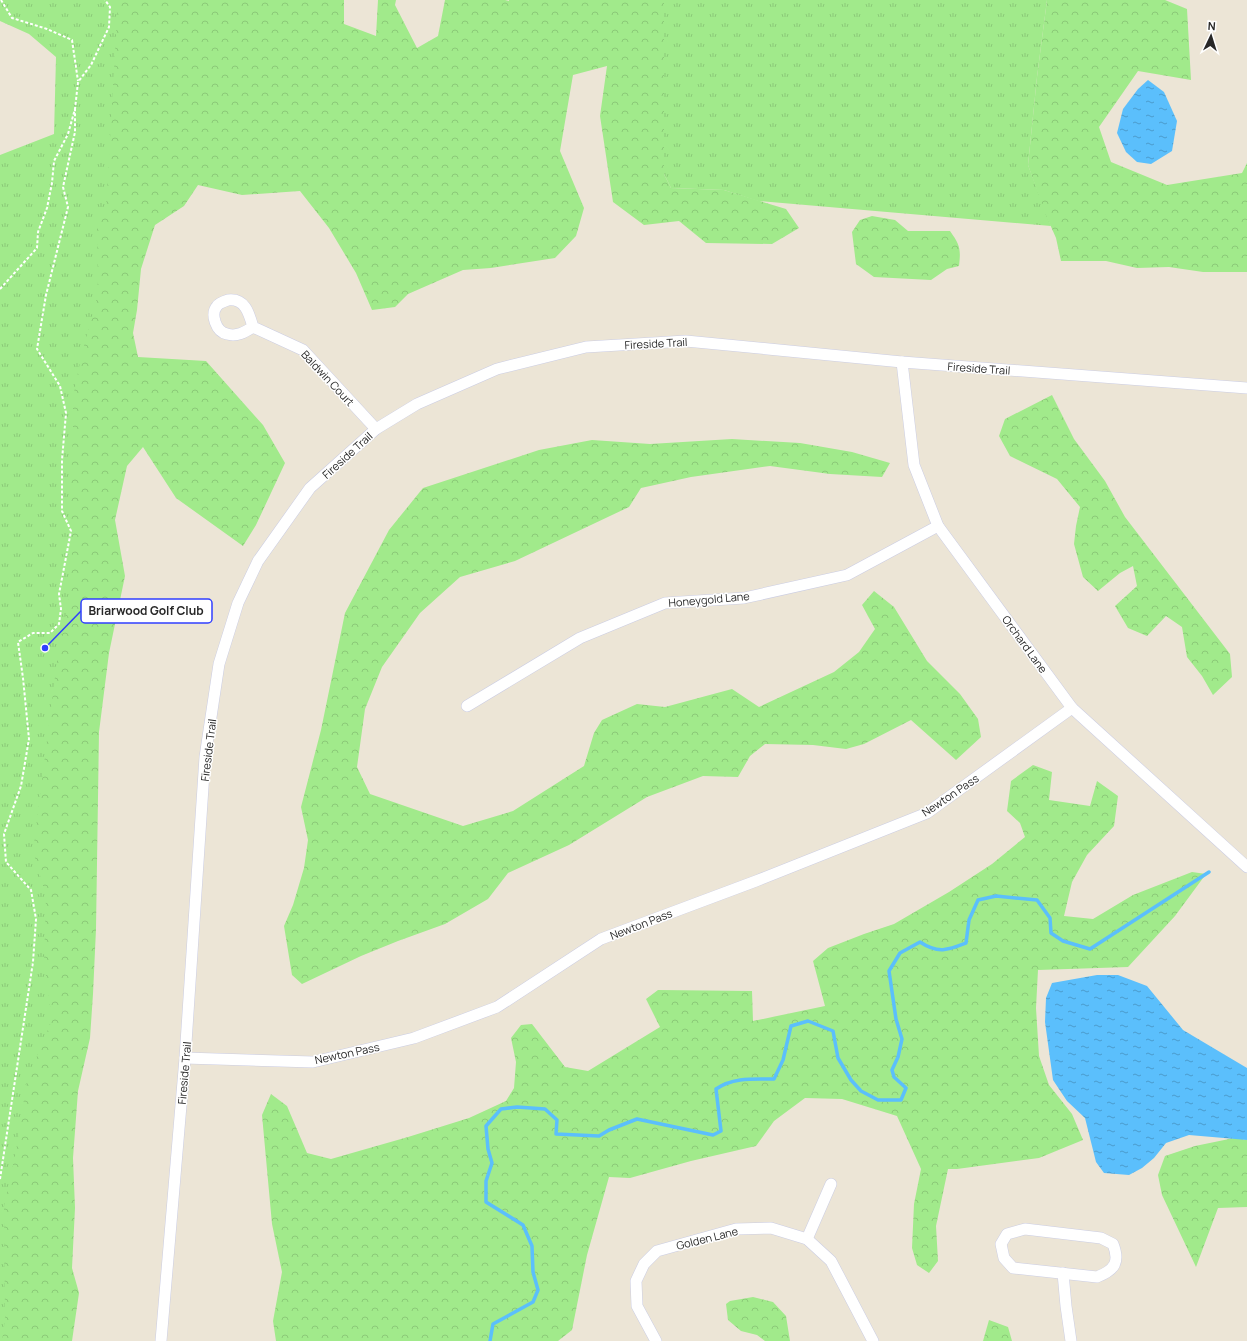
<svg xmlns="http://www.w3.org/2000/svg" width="1247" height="1341" viewBox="0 0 1247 1341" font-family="Manrope,sans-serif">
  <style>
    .grass { fill: url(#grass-tufts) }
    .forest { fill: url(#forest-crowns) }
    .water { fill: url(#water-ripples) }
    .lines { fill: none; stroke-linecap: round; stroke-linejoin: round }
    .stream { stroke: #5bbffc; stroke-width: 3.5 }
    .minor-casing { stroke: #cbcde3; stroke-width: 12 }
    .path { stroke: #fff; stroke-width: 2; stroke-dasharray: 3 2; stroke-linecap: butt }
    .minor { stroke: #fff; stroke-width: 11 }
    .labels { text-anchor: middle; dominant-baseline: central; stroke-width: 3; stroke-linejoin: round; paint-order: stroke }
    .street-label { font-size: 11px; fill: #272727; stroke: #fff }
    .leader { fill: none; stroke: #303fff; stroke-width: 1.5 }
    .callout-dot { fill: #303fff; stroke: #fff; stroke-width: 1.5 }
    .callout { fill: #fff; stroke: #303fff; stroke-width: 1.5 }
    .callout-label { font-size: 12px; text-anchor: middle; font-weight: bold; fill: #272727 }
  </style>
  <defs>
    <pattern id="grass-tufts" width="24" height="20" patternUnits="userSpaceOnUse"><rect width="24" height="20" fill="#a1ea8b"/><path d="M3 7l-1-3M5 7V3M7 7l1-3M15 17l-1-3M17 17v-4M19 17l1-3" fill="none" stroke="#8bc978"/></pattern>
    <pattern id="forest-crowns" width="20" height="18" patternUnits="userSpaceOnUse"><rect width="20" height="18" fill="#a1ea8b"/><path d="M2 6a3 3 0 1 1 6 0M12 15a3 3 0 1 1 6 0" fill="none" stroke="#8bc978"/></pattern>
    <pattern id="water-ripples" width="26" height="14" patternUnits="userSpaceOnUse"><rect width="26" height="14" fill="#5bbffc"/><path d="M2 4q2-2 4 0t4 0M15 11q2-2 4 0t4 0" fill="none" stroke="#4b9bcc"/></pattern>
  </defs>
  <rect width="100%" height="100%" fill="#ece5d6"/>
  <g class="grass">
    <path d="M0,0H126L32,1341H0V155L54,134L56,57L29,34L0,21Z"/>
    <path d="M664,0H1047L1037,77L1028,165L1051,226L758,201L724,190L671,188L664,174Z"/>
  </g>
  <g class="forest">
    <path d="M118,0H344V24L376,36L378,0H396L395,5L417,48L438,36L445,0H505L509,1V0H664V174L671,188L724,190L786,209L799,228L772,244L706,243L679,221L644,225L613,202L600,116L607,66L573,75L560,151L584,208L576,236L555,258L491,268L463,270L408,294L395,307L372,310L356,273L329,228L300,191L242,195L198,185L184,206L155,225L141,269L137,310L133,333L138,357L206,361L263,425L285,463L256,525L243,546L176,498L143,447L127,466L115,520L125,576L109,653L99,732L96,929L93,994L90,1038L78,1091L73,1158L75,1208L72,1268L79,1293L72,1341H2L5,1320L4,1207L16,1151L27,1080L52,1020L44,962L46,896L33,851L57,661L69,598L72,551L70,502L73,429V397L82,353L98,294L97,222L106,208Z"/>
    <path d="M1047,0H1165L1187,9L1191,80L1138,71L1099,127L1111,162L1167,185L1242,173L1247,163V272H1203L1169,267L1137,268L1106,261H1061L1056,238L1045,213L1028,165L1037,77Z"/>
    <path d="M872,216L895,220L908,231H950C960,245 961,249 959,266L947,269L931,280L874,277L856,264L852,232L860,220Z"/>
    <path d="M1052,395L1074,439L1105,481L1125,517L1230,654L1232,677L1213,695L1202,676L1187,657L1182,627L1166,616L1147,636L1128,628L1115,606L1137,586L1133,566L1120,573L1098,591L1083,577L1074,544L1076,526L1080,507L1057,479L1010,456L999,436L1005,419Z"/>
    <path d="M732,439L800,443L852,452L890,463L882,477L830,474L770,466L691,477L641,488L629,507L515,561L460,577L420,613L382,667L365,709L357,767L370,794L463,826L513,811L584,766L594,733L602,720L637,704L665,707L732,689L759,707L834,672L859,652L875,629L862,605L874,591L894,607L927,661L960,694L978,719L981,737L956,760L911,720L864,744L846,749L813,745L765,744L750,756L738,777L703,776L647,797L569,845L508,873L488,899L445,924L398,941L361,956L302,984L292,975L284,926L293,905L304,868L308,840L301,807L321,730L345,613L389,530L423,488L539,450L592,440L650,444Z"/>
    <path d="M1033,765L1052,772L1049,800L1090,806L1097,781L1118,796L1114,826L1087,855L1072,882L1064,916L1093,919L1133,895L1192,872L1206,874L1175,916L1128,967L1038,970L1036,1008L1039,1056L1049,1085L1072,1114L1083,1140L1039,1158L957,1169H948L936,1226L938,1261L929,1273L917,1265L912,1248L914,1204L921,1169L897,1116L842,1099L805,1098L774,1121L756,1146L691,1161L630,1178L609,1177L587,1255L572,1330L558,1341H276L273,1321L282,1272L272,1224L262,1115L271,1094L287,1106L307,1153L331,1159L408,1137L469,1118L506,1101L514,1088L516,1062L511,1038L521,1025L532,1024L565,1067L588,1071L660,1027L646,999L658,990L752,991L753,1021L825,1006L813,961L828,948L864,934L894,924L949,892L992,864L1025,837L1020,823L1007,811L1011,781Z"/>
    <path d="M1234,1138L1247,1140V1207L1218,1208L1196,1267L1162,1195L1158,1175L1165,1156L1195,1146Z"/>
    <path d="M753,1297L773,1302L786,1316L790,1341H765L757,1335L741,1331L728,1320L726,1304L730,1301Z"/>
    <path d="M989,1320L1008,1327L1012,1341H983Z"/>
  </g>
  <g class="water">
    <path d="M1148,80L1164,92L1177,121L1172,151L1151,164L1137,162L1126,152L1117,133L1123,109L1138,89Z"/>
    <path d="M1097,975H1118L1147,986L1183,1030L1247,1068V1140L1189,1135L1166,1143L1154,1158L1142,1168L1129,1175L1104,1173L1096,1162L1085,1118L1067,1101L1053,1080L1045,1022L1046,998L1052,983Z"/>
  </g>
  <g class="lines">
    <path class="stream" d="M490,1341L493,1324L533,1302L538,1290L533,1272L532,1246L523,1225L486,1202V1181L492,1163L488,1149L486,1126L501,1109L517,1107L545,1109L557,1120L556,1134L599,1136L609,1130L637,1119L713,1135L721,1131L716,1089C733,1077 754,1079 774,1079L783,1060L791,1026L808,1021L833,1031L838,1058L851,1080L861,1091L878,1100H901L906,1088L894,1077L892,1070L898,1057L902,1039L896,1019L889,971L900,953L920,942C938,954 948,950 966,943L969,920L978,900L996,896L1037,900L1050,918L1051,933L1063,941L1090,949L1209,872"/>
    <g class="minor-casing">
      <g id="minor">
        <path d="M253,327C245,332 237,337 227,334C216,332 210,314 217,306C219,303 225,301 228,300C245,298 249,313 253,327L303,350L376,429"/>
        <path d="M902,362L914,465L938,526L1072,708L1247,867"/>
        <path d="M467,706L580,638L665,603L744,598L847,575L938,526"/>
        <path d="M185,1058L313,1062L414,1038L497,1007L601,939L756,881L927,813L1072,708"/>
        <path d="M1025,1229L1101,1238L1113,1244C1120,1262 1115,1270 1097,1277L1013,1268L1004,1258L1001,1244L1007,1234Z"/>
        <path d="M807,1239L831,1184"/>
        <path d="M1063,1273L1066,1306L1071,1341"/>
        <path d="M161,1341L185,1058L205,757L219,664L238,603L258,561L310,488L376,429L417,404L497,369L586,347L686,341L902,362L1247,388"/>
        <path d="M656,1341L637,1306L636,1281L644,1264L657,1251L736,1229L771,1228L807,1239L831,1261L873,1341"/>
      </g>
    </g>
    <g class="path">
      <path d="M1,0L12,18L47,29L72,40L78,81"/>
      <path d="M0,289L37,248L38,232L47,208L52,183L54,161L68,134L75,109L78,82L91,65L109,27L110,7L105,0"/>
      <path d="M0,1179L33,962L36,919L31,890L6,862L4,834L21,786L29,739L23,678L18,642L33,633H50L59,624L61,609L59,594L71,531L62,511V460L66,413L60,386L37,349L46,295L68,207L63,187L75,132V109"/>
    </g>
    <use href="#minor" class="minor"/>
  </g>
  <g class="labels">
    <g class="street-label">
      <text transform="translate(656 343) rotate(-3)">Fireside Trail</text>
      <text transform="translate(979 368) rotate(4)">Fireside Trail</text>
      <text transform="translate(328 378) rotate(47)">Baldwin Court</text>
      <text transform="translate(347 455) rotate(-42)">Fireside Trail</text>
      <text transform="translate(709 599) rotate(-5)">Honeygold Lane</text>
      <text transform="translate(1025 644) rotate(54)">Orchard Lane</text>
      <text transform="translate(208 750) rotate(-83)">Fireside Trail</text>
      <text transform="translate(950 795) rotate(-34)">Newton Pass</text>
      <text transform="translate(641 924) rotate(-21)">Newton Pass</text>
      <text transform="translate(347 1053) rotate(-12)">Newton Pass</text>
      <text transform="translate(184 1073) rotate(-85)">Fireside Trail</text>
      <text transform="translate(707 1238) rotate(-14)">Golden Lane</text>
    </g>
  </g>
  <path class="leader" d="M45 648L81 611"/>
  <circle class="callout-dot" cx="45" cy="648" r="4"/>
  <rect class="callout" x="81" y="599" width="131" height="24" rx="4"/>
  <g class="callout-label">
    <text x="146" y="615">Briarwood Golf Club</text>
  </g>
  <g transform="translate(1211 36) rotate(4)" stroke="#ffffff" stroke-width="3" paint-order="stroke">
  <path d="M0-3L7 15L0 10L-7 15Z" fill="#272727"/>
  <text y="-6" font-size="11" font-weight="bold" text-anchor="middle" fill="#272727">N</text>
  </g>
</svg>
